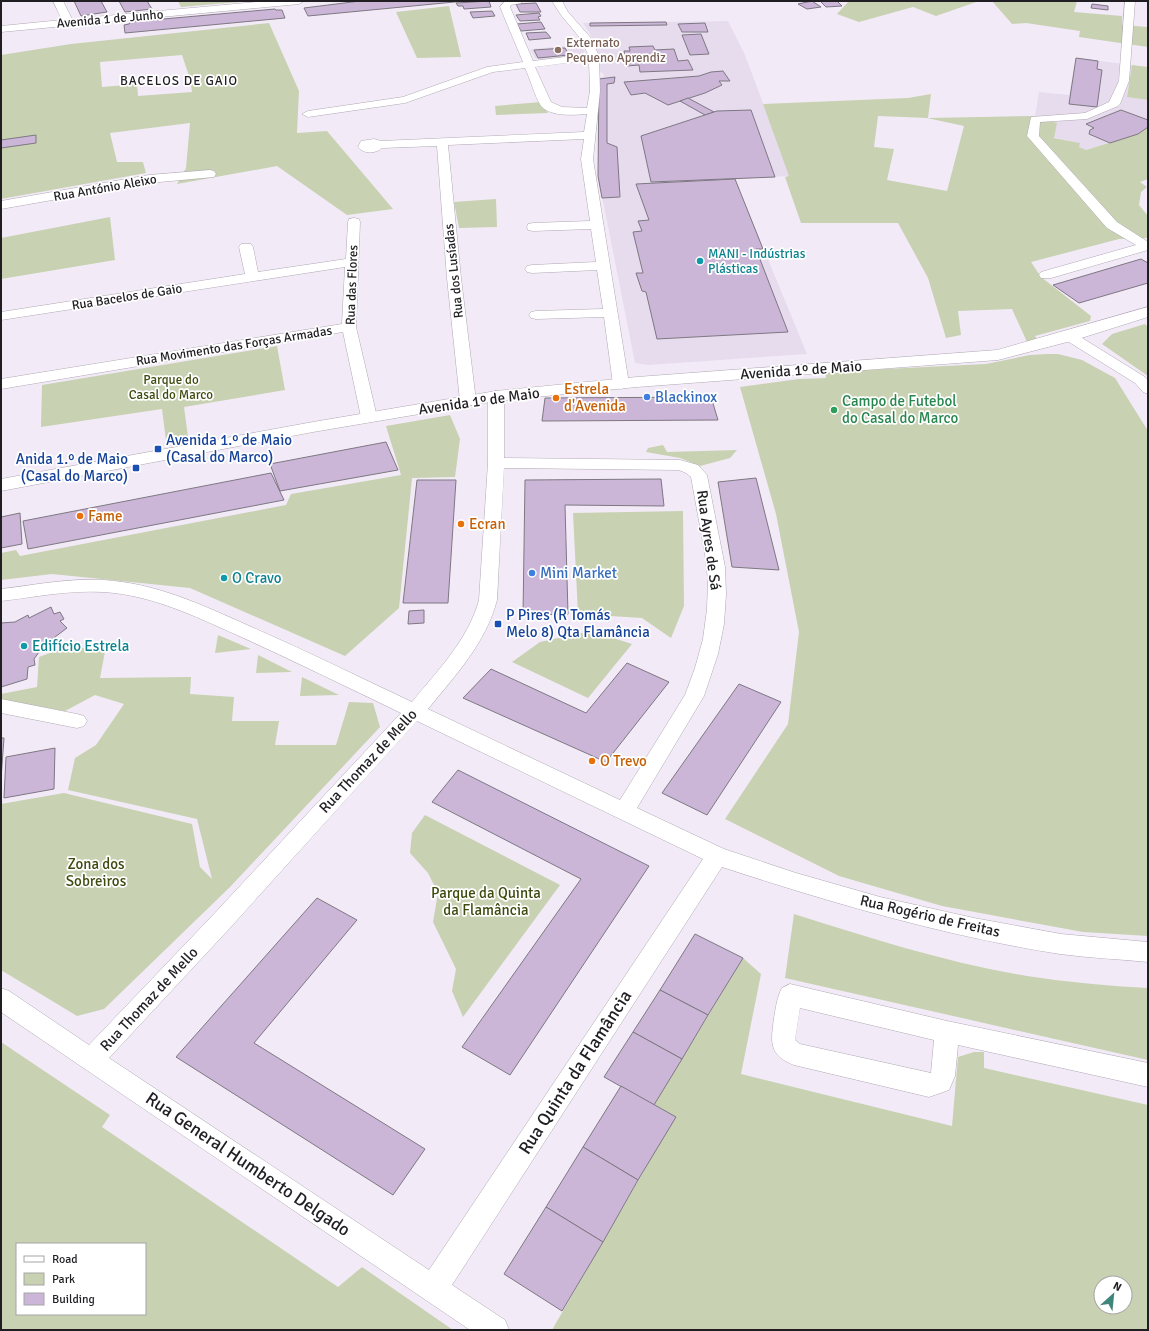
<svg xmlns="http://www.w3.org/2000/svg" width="1149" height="1331" viewBox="0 0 1149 1331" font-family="Signika,sans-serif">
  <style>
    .built { fill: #e7dcee }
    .green { fill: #c8d1b1; fill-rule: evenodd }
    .building { fill: #cbb6d8; stroke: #7e7882 }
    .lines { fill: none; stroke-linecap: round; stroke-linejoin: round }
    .minor-casing { stroke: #b0a9b4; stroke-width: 1 }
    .tertiary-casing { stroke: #b0a9b4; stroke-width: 1 }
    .minor { fill: #fff; fill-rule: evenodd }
    .tertiary { fill: #fff; fill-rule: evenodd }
    .education-dot { fill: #8d6e63; stroke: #fff; stroke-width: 1.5 }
    .culture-dot { fill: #0f9aa8; stroke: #fff; stroke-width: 1.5 }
    .shop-dot { fill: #3f7fe0; stroke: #fff; stroke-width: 1.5 }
    .food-dot { fill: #e8710a; stroke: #fff; stroke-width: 1.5 }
    .leisure-dot { fill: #2e9e5b; stroke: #fff; stroke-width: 1.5 }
    .transit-dot { fill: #1a4fb4; stroke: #fff; stroke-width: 1.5 }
    .labels { text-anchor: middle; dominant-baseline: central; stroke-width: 3.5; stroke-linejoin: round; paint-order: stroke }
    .far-street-label { font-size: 13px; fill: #201e22; stroke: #fff }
    .far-education-label { font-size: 13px; fill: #785e54; stroke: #fff; text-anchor: start }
    .far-neighbourhood-label { font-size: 13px; letter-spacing: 1px; fill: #201e22; stroke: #fff }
    .far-culture-label { font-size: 13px; fill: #0d838f; stroke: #fff; text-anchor: start }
    .far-park-label { font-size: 13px; fill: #3e4a0e; stroke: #fff }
    .street-label { font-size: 15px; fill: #201e22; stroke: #fff }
    .food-label { font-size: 15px; fill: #c56008; stroke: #fff; text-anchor: start }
    .shop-label { font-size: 15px; fill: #366cbe; stroke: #fff; text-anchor: start }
    .leisure-label { font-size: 15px; fill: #27864d; stroke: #fff; text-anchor: start }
    .transit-label { font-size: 15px; fill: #164399; stroke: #fff; text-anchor: start }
    .culture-label { font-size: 15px; fill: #0d838f; stroke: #fff; text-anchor: start }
    .park-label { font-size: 15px; fill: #3e4a0e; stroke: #fff }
    .near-street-label { font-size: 18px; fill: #201e22; stroke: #fff }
  </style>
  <rect width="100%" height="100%" fill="#f2ebf7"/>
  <g class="built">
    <path d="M728,21L745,55L790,176L735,179L807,354L648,365L635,363L598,176L599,78L603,77L604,74L600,72L598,55L590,34L583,23Z"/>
    <path d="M580,42L585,52L580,55L542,60L535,58L530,49L568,46L567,43Z"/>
    <path d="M1076,58L1132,65L1127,97L1148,100V127L1138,134L1086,150L1078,147L1080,143L1053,137L1057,123L1035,116L1039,92L1069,95Z"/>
  </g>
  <g class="green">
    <path d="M178,1H251L181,7Z"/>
    <path d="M849,1H979L936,16L913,7L859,22L837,14Z"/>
    <path d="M992,1H1077L1074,12L1122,16V25L1148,27V47L1079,37L1080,31L1026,23L1012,24Z"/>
    <path d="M449,6L461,57L417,58L396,12Z"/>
    <path d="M269,23L299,91L297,133L327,131L393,209L347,215L277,166L177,184L186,168L190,123L110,133L117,162H143L146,173L1,199V55L71,44ZM182,55L190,79L192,92L138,96L137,84L102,87L100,62Z"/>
    <path d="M1132,65L1148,67V100L1127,97Z"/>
    <path d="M931,94L928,118L1035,116L1057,123L1054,138L1080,143L1079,147L1086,150L1138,134L1148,127V179L1140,182L1147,187L1141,192L1139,205L1148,216V238L1119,239L1031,262L1041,277L1091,316L1090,321L1035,336L1038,341L1027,342L1012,309L958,311L961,335L946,338L928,278L898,223H801L785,177L789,176L763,104L908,98ZM878,116L927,118L964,126L947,191L887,180L894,149L874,147Z"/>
    <path d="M541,102L548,113L496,115L495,106Z"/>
    <path d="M496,199L497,227L459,228L454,202Z"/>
    <path d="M110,217L115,260L1,279V238Z"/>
    <path d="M1145,324L1148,327V376L1102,344L1112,334Z"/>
    <path d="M277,346L285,390L184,407L188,437L166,441L162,409L41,427L42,385Z"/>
    <path d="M1047,354H1058L1082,360L1115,378L1148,431V936L1083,932L942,906L839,876L725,819L788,724L799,632L776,514L740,387L799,379L826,378L825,372L986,364L1030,355Z"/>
    <path d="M450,415L460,439L455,477L412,478L399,608L345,656L190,588L52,574L1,580V553L16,550L20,556L286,505L291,494L401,475L386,426Z"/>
    <path d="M663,445L667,452L737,450L730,458L700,466L680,458L646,452L648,448Z"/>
    <path d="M683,511L684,606L671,638L642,618L578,614L573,513Z"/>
    <path d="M581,633L607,636L632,644L588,698L512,662L540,642Z"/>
    <path d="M218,635L251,649L215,653Z"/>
    <path d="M106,646L100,678L191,677L190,694L234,697L232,721H279L275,745H336L349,702L373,703L380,727L230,887L104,1009L77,1016L1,970V804L64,793L192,824L200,867L212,879L197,819L68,790L75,758L96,745L124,704L95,695L65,711L1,700V694L37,687L39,657L58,650Z"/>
    <path d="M258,655L292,672L256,673Z"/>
    <path d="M302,677L339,695L300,696Z"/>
    <path d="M425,815L560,885L463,1017L452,991L456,969L433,922L438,893L428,873L410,853L412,833Z"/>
    <path d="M794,914C870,938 948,963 1027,976C1067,982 1108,986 1148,988V1060L785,978Z"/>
    <path d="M743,958L761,974L741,1074L952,1126L958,1057L974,1052H984V1068L1148,1105L1147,1330H552L675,1117L654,1105ZM1101,1283H1125V1307H1101Z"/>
    <path d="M1,1042L110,1115L102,1127L338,1287L362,1267L453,1330H1ZM17,1244H145V1314H17Z"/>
  </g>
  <g class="building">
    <path d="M74,1H101L107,12L81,16Z"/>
    <path d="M119,1H147L152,9L125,12Z"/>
    <path d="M360,1H465L308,16L304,8Z"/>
    <path d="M489,1L491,7L464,9L463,6H458L456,3Z"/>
    <path d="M812,1L821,7L807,9L798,4Z"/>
    <path d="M820,1H837L842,6L826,7Z"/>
    <path d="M536,3L541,12H520L516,4Z"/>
    <path d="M1092,4L1108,6V10L1091,8Z"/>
    <path d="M275,9L276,10H282L285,18L125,33L124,25L129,24L130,22Z"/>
    <path d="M492,11L495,16L473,18L470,12Z"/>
    <path d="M539,13L541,16L538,17L540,20L520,21L516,15Z"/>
    <path d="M541,22L545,29L521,31L517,24Z"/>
    <path d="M666,22L667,25L590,26V23Z"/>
    <path d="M705,23L708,32H682L678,24Z"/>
    <path d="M546,32L551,38L529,40L526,33Z"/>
    <path d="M701,34L709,54L690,55L682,35Z"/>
    <path d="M653,46L655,50L674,49L678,61L688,60L693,70L640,72L639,65L627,66L624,51H630L629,47Z"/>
    <path d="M565,48L569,55L538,58L534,50Z"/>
    <path d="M1076,58L1098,61L1097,69L1102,70L1097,107L1069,104Z"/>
    <path d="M723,71L730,81H719L722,85L705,93L668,105L645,93L631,95L624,82L699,76L711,72Z"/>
    <path d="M615,77L614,83L607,84V143L617,147L620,197L602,198L598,176L599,79Z"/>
    <path d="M688,98L714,112L705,115L680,101Z"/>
    <path d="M751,110L775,177L651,182L641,136L717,111Z"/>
    <path d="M1121,110L1148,120V127L1138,134L1110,143L1089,134L1090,130L1094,128L1086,124Z"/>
    <path d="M36,135V143L1,148V140Z"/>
    <path d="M735,179L763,249H756L788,332L657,339L646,292L642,291L636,273H643L633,232L642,231L638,221L649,220L636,184Z"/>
    <path d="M1141,259L1148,263V283L1079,303L1053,285Z"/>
    <path d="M711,397L718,420L542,421L545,398Z"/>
    <path d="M386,442L398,470L280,491L270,464Z"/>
    <path d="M271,473L284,500L28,549L23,521Z"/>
    <path d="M756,478L779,570L732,567L718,482Z"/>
    <path d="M661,479L664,506L565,505L568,614L523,615L525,480Z"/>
    <path d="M417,480H456L448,603H403Z"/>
    <path d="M20,513L22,544L1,548V517Z"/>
    <path d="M51,607L54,614L60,612L64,619L60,621L67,628L55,637L52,644L42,648L34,659L35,665L28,667L27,679L1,687V623L15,622L28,615L29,618Z"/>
    <path d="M424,610V623L408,624L409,611Z"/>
    <path d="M627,663L669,682L606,762L463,698L491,669L586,713Z"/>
    <path d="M739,684L781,702L707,815L662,793Z"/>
    <path d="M1,738H4L1,779Z"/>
    <path d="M55,748L54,789L4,798L6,757Z"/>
    <path d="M458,770L649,866L510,1075L462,1047L581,879L432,802Z"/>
    <path d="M317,898L357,920L254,1043L425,1149L393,1195L176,1057Z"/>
    <path d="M695,934L743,958L708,1015L660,990Z"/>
    <path d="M660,990L708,1015L682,1059L633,1032Z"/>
    <path d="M633,1032L682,1059L654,1105L604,1077Z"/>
    <path d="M621,1086L676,1117L638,1180L583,1147Z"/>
    <path d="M583,1147L638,1180L603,1242L546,1207Z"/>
    <path d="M546,1207L603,1242L562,1311L504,1274Z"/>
  </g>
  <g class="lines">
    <g class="minor-casing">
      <g id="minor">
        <path d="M53,1H63L72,19L268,1H304L299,4L1,32V26L62,20Z"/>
        <path d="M505,1H523L521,3L511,5L510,7L533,61L588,54L580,38L561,15L552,1H562L568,12L590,37L599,56L600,91L593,159L629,384L626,387L621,389L616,387L613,384L604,317L536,319L531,318L529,315L531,312L536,311L603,309L597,270L532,273L527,272L525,269L527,266L532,265L596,262L591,229L533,231L528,230L527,227L528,224L533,223L590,221L581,159L584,139L448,145L461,278L476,401L473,404L468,406L463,404L460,401L447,278L437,146L382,148C376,154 363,154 358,147L361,141L374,139L381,141L584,132L587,114C574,115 551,117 541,106C535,97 530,78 525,68L493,72L405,103L308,117L302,114L308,111L403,97L487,67L523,62L500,7ZM589,60L590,91L587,108L562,107L551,102L535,67Z"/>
        <path d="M1125,1H1135L1129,81L1120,104L1118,106L1087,119L1040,122L1039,136L1117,222L1148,242V250L1051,278H1041L1039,275L1041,272L1136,245L1107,228L1027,136L1031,117L1085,113L1109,102L1119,81Z"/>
        <path d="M210,170L214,171L216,174L214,177L149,183L1,209V201L149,175Z"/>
        <path d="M354,218L359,219L360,222L356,327L377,417L374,420L369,422L364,420L361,417L343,332L1,389V379L342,324L345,267L1,320V312L245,274L239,247L241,244H251L253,247L258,272L346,259L348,222L349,219Z"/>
        <path d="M1069,332L1074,333L1145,377L1148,380V394L1143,392L1135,383L1064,339L1062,336L1064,333Z"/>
        <path d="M496,391L501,393L504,396V458L680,460L698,465L707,475L725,567L726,594L724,624L718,654L704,696L637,808L724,849L796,873L880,897L974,918L1061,934L1148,942V962C1119,959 1089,958 1060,954C945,936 832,903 722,867L452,1285L505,1320L509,1330H470L1,1012V988L9,991L89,1045L213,915L401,713C347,687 292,660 237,635C194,616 152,595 103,592C69,590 35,597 1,601V589C35,585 69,578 103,580C155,583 200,604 247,625C302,649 357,676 412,702C438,670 468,640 479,600L488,463V396L491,393ZM504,468L679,470L686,473L691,477L705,554L708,580L707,609L703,639L695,668L685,695L620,800L428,709C455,676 486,643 497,600ZM417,721L703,859L429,1270L109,1058L229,929Z"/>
        <path d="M1,699L77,714L84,716L87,721L84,726L77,728L1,713Z"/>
        <path d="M790,984L947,1021L1148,1063V1087L958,1045L955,1076L949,1090L929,1097L794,1065C768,1055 771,1041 774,1018C776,1007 777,997 782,988ZM800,1008L934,1040L931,1073L800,1044L795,1040Z"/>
      </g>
    </g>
    <g class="tertiary-casing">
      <path id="tertiary" d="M1148,307V317L1075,340L998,360L637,387L496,401L313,432L1,491V479L313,422L496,391L637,377L997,350Z"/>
    </g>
    <use href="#minor" class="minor"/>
    <use href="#tertiary" class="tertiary"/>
  </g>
  <circle class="education-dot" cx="558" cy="50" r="4"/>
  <g class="culture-dot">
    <circle cx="700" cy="261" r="4"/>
    <circle cx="224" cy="578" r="4"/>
    <circle cx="24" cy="646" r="4"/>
  </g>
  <g class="shop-dot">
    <circle cx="647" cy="397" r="4"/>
    <circle cx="532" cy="573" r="4"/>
  </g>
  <g class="food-dot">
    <circle cx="556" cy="398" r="4"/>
    <circle cx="80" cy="516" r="4"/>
    <circle cx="461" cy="524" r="4"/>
    <circle cx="592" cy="761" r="4"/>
  </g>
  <circle class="leisure-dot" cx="834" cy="410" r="4"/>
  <g class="transit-dot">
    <rect x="154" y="445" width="8" height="8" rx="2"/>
    <rect x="132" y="464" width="8" height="8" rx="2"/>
    <rect x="494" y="620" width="8" height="8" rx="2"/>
  </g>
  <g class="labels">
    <g class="far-street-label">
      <text transform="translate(110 19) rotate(-5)">Avenida 1 de Junho</text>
      <text transform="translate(105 188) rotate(-10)">Rua António Aleixo</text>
      <text transform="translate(454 271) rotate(-96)">Rua dos Lusíadas</text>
      <text transform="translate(352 285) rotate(-88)">Rua das Flores</text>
      <text transform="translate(127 297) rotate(-9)">Rua Bacelos de Gaio</text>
      <text transform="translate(234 346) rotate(-9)">Rua Movimento das Forças Armadas</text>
    </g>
    <g class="far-education-label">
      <text x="566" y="43">Externato<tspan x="566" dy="15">Pequeno Aprendiz</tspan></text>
    </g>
    <g class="far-neighbourhood-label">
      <text x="179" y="81">BACELOS DE GAIO</text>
    </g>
    <g class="far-culture-label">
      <text x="708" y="254">MANI - Indústrias<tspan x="708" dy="15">Plásticas</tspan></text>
    </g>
    <g class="far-park-label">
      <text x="171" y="380">Parque do<tspan x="171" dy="15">Casal do Marco</tspan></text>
    </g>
    <g class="street-label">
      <text transform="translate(801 370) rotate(-4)">Avenida 1º de Maio</text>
      <text transform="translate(479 401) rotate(-8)">Avenida 1º de Maio</text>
      <text transform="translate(709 540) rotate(82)">Rua Ayres de Sá</text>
      <text transform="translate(368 761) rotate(-47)">Rua Thomaz de Mello</text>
      <text transform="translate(930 916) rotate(13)">Rua Rogério de Freitas</text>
      <text transform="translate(149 999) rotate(-47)">Rua Thomaz de Mello</text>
    </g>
    <g class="food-label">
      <text x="564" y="389">Estrela<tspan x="564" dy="17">d'Avenida</tspan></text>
      <text x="88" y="516">Fame</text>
      <text x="469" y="524">Ecran</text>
      <text x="600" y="761">O Trevo</text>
    </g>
    <g class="shop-label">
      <text x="655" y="397">Blackinox</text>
      <text x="540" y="573">Mini Market</text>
    </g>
    <g class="leisure-label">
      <text x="842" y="401">Campo de Futebol<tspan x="842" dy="17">do Casal do Marco</tspan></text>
    </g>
    <g class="transit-label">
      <text x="166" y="440">Avenida 1.º de Maio<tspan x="166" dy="17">(Casal do Marco)</tspan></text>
      <text x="128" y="459" text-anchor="end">Anida 1.º de Maio<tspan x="128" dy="17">(Casal do Marco)</tspan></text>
      <text x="506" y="615">P Pires (R Tomás<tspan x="506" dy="17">Melo 8) Qta Flamância</tspan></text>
    </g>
    <g class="culture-label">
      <text x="232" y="578">O Cravo</text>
      <text x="32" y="646">Edifício Estrela</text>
    </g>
    <g class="park-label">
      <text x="96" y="864">Zona dos<tspan x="96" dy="17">Sobreiros</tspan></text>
      <text x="486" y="893">Parque da Quinta<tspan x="486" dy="17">da Flamância</tspan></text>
    </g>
    <g class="near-street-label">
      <text transform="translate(575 1072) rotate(-57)">Rua Quinta da Flamância</text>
      <text transform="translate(248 1164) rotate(34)">Rua General Humberto Delgado</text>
    </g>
  </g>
  <rect width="1149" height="1331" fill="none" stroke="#201e22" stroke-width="4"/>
  <rect x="16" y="1243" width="130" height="72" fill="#ffffff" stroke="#a6a5a7"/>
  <rect x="24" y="1256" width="20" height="6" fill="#ffffff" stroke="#a6a5a7"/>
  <text x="52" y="1263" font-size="12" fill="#201e22">Road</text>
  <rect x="24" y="1273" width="20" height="12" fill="#c8d1b1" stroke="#a6a5a7"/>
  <text x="52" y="1283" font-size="12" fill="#201e22">Park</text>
  <rect x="24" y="1293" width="20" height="12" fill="#cbb6d8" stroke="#a6a5a7"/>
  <text x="52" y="1303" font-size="12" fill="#201e22">Building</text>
  <g transform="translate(1113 1295) rotate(27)"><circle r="19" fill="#ffffff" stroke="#a6a5a7"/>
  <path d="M0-3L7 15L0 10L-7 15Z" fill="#40857b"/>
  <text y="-6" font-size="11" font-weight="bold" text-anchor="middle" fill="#201e22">N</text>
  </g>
</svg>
